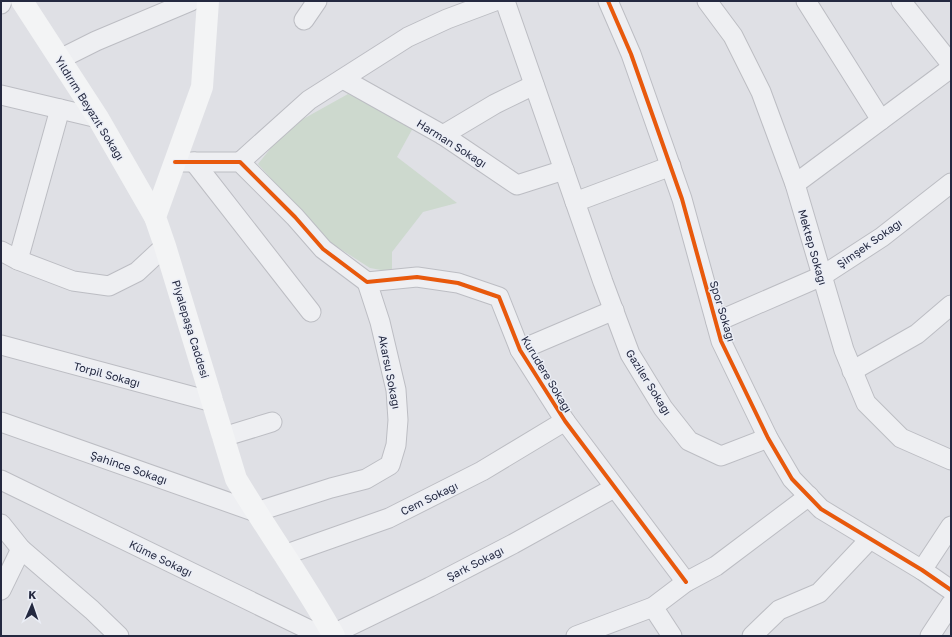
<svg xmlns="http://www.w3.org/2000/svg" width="952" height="637" viewBox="0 0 952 637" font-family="'Golos Text',sans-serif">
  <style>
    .green { fill: #cdd9ce }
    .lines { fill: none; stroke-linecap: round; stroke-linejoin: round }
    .street-casing { stroke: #bcbdc3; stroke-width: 21 }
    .street { stroke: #eeeff2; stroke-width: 19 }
    .secondary { stroke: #f3f4f5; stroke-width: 22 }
    .cycleway-casing { stroke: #ebeef6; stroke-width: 6 }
    .cycleway { stroke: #e8590c; stroke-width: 4 }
    .labels { text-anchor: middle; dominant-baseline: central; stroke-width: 3; stroke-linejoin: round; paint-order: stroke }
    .street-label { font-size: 11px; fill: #242940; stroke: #ebeef6 }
  </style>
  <rect width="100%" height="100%" fill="#dfe0e5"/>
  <path class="green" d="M348,94L414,126L397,157L457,203L423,212L392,252V272L370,268L317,234L294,204L258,164L287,128Z"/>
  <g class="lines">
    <g class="street-casing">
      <g id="street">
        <path d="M505,1L603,282L630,354L663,408L689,441L721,456L768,438"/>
        <path d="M608,1L631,54L682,199L721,341L768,438L792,479L821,509L922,570L951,590"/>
        <path d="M707,1L733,36L761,92L795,184L844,350L866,403L901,438L951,460"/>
        <path d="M806,1L881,120"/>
        <path d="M901,1L951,64"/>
        <path d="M1,4L2,1"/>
        <path d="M304,20L317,1"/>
        <path d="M60,59L96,41L191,1"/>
        <path d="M343,79L443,135L517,185L564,170"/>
        <path d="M1,95L98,118"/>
        <path d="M443,135L495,104L534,85"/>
        <path d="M175,162H240L295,217L323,249L367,282L417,277L458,283L499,297L520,350L565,421L686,582"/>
        <path d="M194,162L311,312"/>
        <path d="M240,162L309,100L408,37L447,19L495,1"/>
        <path d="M795,184L951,68"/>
        <path d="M575,202L671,166"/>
        <path d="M1,251L18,260L73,281L109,286L137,272L165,246"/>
        <path d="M18,260L60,109"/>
        <path d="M716,322L822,276L882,237L951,183"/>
        <path d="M1,345L213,402"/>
        <path d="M520,350L614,310"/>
        <path d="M852,371L917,334L951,305"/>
        <path d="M1,422L256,512L331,488L366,479L390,465L396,445L398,420L396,390L380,322L367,282"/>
        <path d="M223,437L272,422"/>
        <path d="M1,480L322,636"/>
        <path d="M1,524L21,549L92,610L119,636"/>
        <path d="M284,555L389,518L482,471L565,421"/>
        <path d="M922,570L951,526"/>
        <path d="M1,590L21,549"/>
        <path d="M653,607L672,636"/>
        <path d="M333,634L430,587L513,544L614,488"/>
        <path d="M576,636L653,607L686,582L716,566L809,496"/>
        <path d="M752,636L779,610L819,593L870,539"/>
        <path d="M930,636L951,604"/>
      </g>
    </g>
    <use href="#street" class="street"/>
    <g class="secondary">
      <path d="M22,1L98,118L155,217"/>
      <path d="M208,1L202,87L155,217L165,246L236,479C268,532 304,582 334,636"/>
    </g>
    <g class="cycleway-casing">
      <g id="cycleway">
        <path d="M608,1L631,54L682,199L721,341L768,438L792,479L821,509L922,570L951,590"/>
        <path d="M175,162H240L295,217L323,249L367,282L417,277L458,283L499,297L520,350L565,421L686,582"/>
      </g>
    </g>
    <use href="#cycleway" class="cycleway"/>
  </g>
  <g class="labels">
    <g class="street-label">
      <text transform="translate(90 108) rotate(58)">Yıldırım Beyazıt Sokağı</text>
      <text transform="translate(452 143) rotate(32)">Harman Sokağı</text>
      <text transform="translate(869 243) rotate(-35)">Şimşek Sokağı</text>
      <text transform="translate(813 247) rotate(74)">Mektep Sokağı</text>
      <text transform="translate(723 311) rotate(73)">Spor Sokağı</text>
      <text transform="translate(191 329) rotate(73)">Piyalepaşa Caddesi</text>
      <text transform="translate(390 372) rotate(79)">Akarsu Sokağı</text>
      <text transform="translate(107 374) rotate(15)">Torpil Sokağı</text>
      <text transform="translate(547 374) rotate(59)">Kurudere Sokağı</text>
      <text transform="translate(649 382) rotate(58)">Gaziler Sokağı</text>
      <text transform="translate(129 467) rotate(19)">Şahince Sokağı</text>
      <text transform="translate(429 498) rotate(-26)">Cem Sokağı</text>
      <text transform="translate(161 558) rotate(26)">Küme Sokağı</text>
      <text transform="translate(475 563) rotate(-27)">Şark Sokağı</text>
    </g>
  </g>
  <rect width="952" height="637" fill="none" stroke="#242940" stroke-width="4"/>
  <g transform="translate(32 605) rotate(2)" stroke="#ebeef6" stroke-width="3" paint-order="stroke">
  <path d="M0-3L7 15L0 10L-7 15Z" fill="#242940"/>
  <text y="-6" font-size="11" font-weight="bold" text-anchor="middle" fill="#242940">K</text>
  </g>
</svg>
